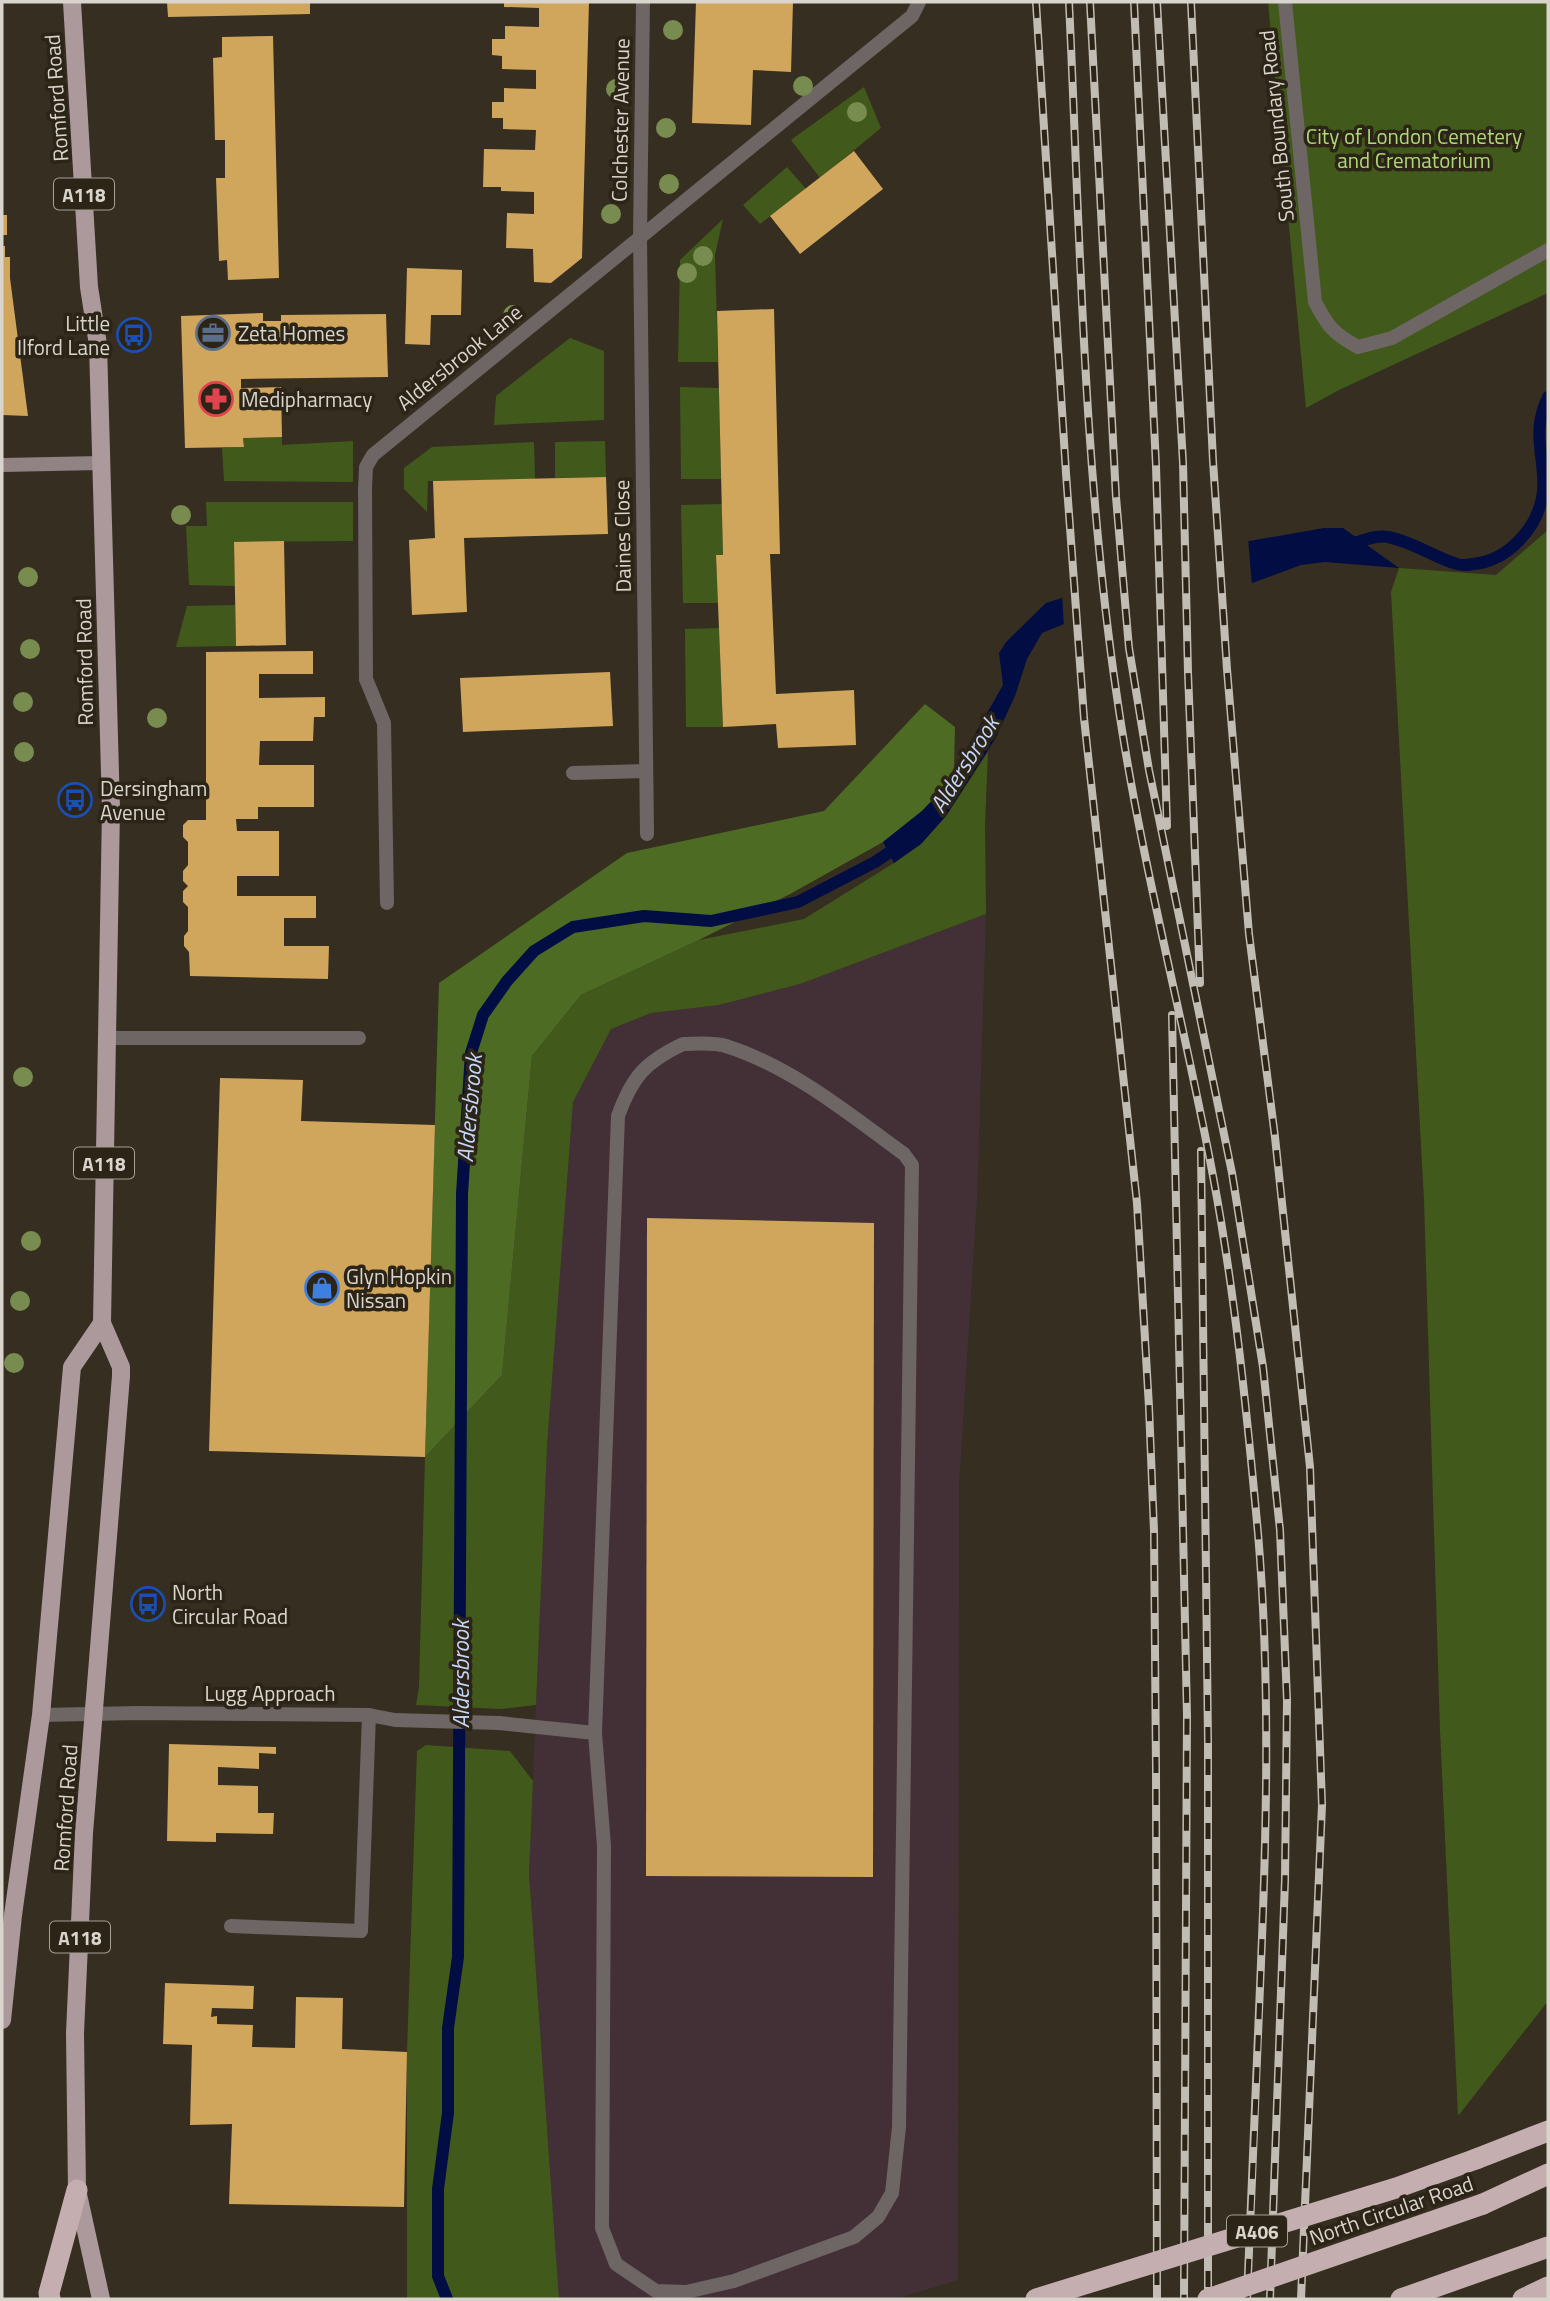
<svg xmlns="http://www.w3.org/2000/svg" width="1550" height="2301" viewBox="0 0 1550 2301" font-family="'Titillium Web',sans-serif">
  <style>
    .industrial { fill: #433037 }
    .green { fill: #415a1b }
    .forest { fill: #4e6b24 }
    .water { fill: #020d44 }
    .pier { fill: #362e20 }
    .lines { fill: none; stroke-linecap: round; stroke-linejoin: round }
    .stream { stroke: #020d44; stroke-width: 12 }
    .building { fill: #d0a55c }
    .lane { stroke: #6e6565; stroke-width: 14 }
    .street { stroke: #6e6565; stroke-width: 14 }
    .secondary { stroke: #918384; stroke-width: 14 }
    .primary { stroke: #ac999b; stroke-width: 18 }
    .highway { stroke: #c4aeb0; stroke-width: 21 }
    .rail-casing { stroke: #c2bdb4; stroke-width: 8 }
    .rail { stroke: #2c2417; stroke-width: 5; stroke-dasharray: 16; stroke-linecap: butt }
    .highway-bridge { stroke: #c4aeb0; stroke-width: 21 }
    .tree { fill: #788c50 }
    .labels { text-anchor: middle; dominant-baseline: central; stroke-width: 7; stroke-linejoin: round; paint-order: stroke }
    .shield { fill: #2c2417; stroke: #a59f96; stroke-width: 2 }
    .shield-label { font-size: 19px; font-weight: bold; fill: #d9d4cc }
    .street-label { font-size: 21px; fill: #d9d4cc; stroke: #2c2417 }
    .park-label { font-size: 21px; fill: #aed977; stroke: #2c2417 }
    .poi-label { font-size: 21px; fill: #d9d4cc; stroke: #2c2417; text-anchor: start }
    .water-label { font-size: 23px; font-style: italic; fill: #c4d6fa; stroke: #2c2417 }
  </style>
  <rect width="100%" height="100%" fill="#362e20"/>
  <path class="industrial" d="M986,914L977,1200L959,1485L958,2280L895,2299H559L529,1872L547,1446L573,1102L611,1029L651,1013L719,1005L800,984Z"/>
  <g class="green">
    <path d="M1268,2H1548V293L1339,390L1306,408Z"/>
    <path d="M864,87L881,128L820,178L791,140Z"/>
    <path d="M787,167L806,189L760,224L743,205Z"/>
    <path d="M723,219L715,255L718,362H678L680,260Z"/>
    <path d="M570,338L604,351V420L494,425L496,396Z"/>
    <path d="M680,387L719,388L721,479H681Z"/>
    <path d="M282,437V445L353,441V482L224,481L222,448L244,447L243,438Z"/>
    <path d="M605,441L606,477L555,478V442Z"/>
    <path d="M534,442L535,479L428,481L427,512L404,489V468L432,447Z"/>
    <path d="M206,502H353V541L234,542L235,586L189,585L186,526H207Z"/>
    <path d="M722,504L723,555L716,556L718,603H683L681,505Z"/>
    <path d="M1548,530V2001L1458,2116L1440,1730L1424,1200L1391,592L1399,568L1496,575Z"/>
    <path d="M235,605L236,646L176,647L187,606Z"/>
    <path d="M719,628L723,727H686L685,629Z"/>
    <path d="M988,752L985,824L986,914L800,984L719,1005L651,1013L611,1029L573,1102L547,1446L536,1705L501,1709L416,1705L419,1687L425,1457L502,1375L532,1056L581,995L699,940L804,919L894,863L921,844L946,816Z"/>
    <path d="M426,1745L510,1751L533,1781L529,1873L559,2299H407V2052L417,1751Z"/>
  </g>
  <path class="forest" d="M925,704L955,727L954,770L945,787L922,811L883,842L792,893L699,940L581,995L532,1056L502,1375L425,1457L439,983L627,853L824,811Z"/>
  <path class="water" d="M1324,528H1343L1399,568L1325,562L1301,565L1244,586L1064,624L1042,633L1027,659L1015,696L995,739L946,816L921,844L894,863L883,842L922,811L945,787L1003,685L999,653L1006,642L1046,603L1238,543Z"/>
  <path class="pier" d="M1248,538L1252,586L1064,628L1062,594Z"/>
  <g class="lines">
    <g class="stream">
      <path d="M1346,545C1359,543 1375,534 1388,537C1414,542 1433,557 1457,564C1462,566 1468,565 1473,564C1508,561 1539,527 1543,492C1546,457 1530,434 1548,397"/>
      <path d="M447,2299L438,2276V2189L448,2113V2028L458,1957L462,1194L471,1053L483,1015L507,981L534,951L573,927L644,916L711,921L798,902L875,862L902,844"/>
    </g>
  </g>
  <g class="building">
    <path d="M167,2H310V14L168,17Z"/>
    <path d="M504,2H589L582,258L551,283L534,282L533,249L506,248L507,213L534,214V192L501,191V187H483L484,149L535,150L536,130L503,129V118H492V102H504V88L536,89V70L502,69V56L492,55V39H505V26L539,27V8L504,7Z"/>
    <path d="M696,2H793L791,72L753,70L751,125L692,123Z"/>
    <path d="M273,36L279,278L228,280L227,260L219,261L216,178H225V140H215L213,58L222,57V37Z"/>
    <path d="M854,151L883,189L800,254L770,216Z"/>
    <rect x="2" y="215" width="5" height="20"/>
    <path d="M2,246H5V257H10V278L28,416L2,415Z"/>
    <path d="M407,268L462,270L461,315H431L430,345L405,344Z"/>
    <path d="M774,309L780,554H770L776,694L854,690L856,745L778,748L776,724L723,727L716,555H723L717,311Z"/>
    <path d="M263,313V321H281V315L386,314L388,377L241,379V388L281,387L282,437L243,438L244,447L185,448L181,316Z"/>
    <path d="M606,477L608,534L464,538L467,612L412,615L409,540L435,538L433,481Z"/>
    <path d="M284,541L286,645L236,646L234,542Z"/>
    <path d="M313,651V674H259V698L325,697V717H314L313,741H260L259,765H314V807H258V819H236L237,831H279V876H237V896H316V918H284V946H329L328,979L190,976L189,952L184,946V936L188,931V907L183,902V891L188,886L183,881V871L188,865V842L183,837V825L188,820H206V652Z"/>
    <path d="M610,672L613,726L463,732L460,678Z"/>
    <path d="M220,1078L303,1080L301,1121L435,1125L425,1457L209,1451Z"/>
    <path d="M647,1218L874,1223L873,1877L646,1876Z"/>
    <path d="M169,1744L276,1747V1754L259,1753V1769L218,1767V1785L258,1786V1813H274L273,1834L216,1833V1842L167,1841Z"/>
    <path d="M165,1983L254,1986L253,2009L212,2008L211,2017L217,2016V2024L253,2025L252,2047L295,2048L296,1997L343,1998L342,2049L407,2052L404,2207L229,2204L232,2124L190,2125L192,2045L163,2044Z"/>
  </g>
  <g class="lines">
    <g class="lane">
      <path d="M1285,2L1315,302C1328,327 1334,334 1358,347L1392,338L1548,250"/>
      <path d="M366,679L384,723L387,903"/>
      <path d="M573,773L646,771"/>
      <path d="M107,1038H359"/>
      <path d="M683,1044C696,1044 713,1042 726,1046C792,1067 849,1114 904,1154L912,1165L899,2127L892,2193L878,2217L854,2237L734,2281L686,2292L656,2291L616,2264L602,2228L604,1846L595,1733L618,1116C632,1077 645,1062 683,1044Z"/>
      <path d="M499,1723L595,1733"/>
      <path d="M231,1926L361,1931L369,1715"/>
    </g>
    <g class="street">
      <path d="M643,2L640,238L647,834"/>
      <path d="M366,679L365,489L366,467L373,455L912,16L919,2"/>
      <path d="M41,1715L137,1713L369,1715L395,1720L499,1723"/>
    </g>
    <path class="secondary" d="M2,465L101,463"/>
    <g class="primary">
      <path d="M72,2L89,287L98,345L111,809L102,1323L121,1367V1376L84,1833L75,2033L77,2190L101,2299"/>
      <path d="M2,2020L13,1915L41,1715L72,1367L102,1323"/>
    </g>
    <g class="highway">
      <path d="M1476,2159L1548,2131"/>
      <path d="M1483,2204L1548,2174"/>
      <path d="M50,2299L49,2293L77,2190"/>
      <path d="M1401,2299L1548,2247"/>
      <path d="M1523,2299L1548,2287"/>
    </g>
    <g class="rail-casing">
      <g id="rail">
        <path d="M1036,2L1066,473L1084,718L1137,1203L1149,1407L1154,1531L1156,1769L1157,2299"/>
        <path d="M1069,2C1080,234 1083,467 1117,697C1140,858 1183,1016 1213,1176C1235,1293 1247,1414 1258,1533C1270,1676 1267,1820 1261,1963C1257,2075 1252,2187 1247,2299"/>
        <path d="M1090,2L1116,497L1129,648L1149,770L1232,1173L1263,1367L1280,1530L1287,1700L1285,1880L1270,2299"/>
        <path d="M1134,2L1156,466L1167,826"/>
        <path d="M1157,2L1183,463L1188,672L1200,983"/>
        <path d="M1191,2L1213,461L1227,669L1249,934L1275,1137L1310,1467L1322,1805L1301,2299"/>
        <path d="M1172,1015L1187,1716L1184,2299"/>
        <path d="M1201,1151L1208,1741V2299"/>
      </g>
    </g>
    <use href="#rail" class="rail"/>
    <g class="highway-bridge">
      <path d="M1036,2299L1396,2188L1476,2159"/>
      <path d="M1208,2299L1483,2204"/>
    </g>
  </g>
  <g class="tree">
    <circle cx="673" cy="30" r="10"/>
    <circle cx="803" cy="86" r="10"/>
    <circle cx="616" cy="89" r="10"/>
    <circle cx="857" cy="112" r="10"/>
    <circle cx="666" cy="128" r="10"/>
    <circle cx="669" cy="184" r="10"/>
    <circle cx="611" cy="214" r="10"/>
    <circle cx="703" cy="256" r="10"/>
    <circle cx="687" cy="273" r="10"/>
    <circle cx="513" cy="315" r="10"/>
    <circle cx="181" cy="515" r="10"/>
    <circle cx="28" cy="577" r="10"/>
    <circle cx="30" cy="649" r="10"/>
    <circle cx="23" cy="702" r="10"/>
    <circle cx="157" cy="718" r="10"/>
    <circle cx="24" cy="752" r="10"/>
    <circle cx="23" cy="1077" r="10"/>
    <circle cx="31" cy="1241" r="10"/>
    <circle cx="20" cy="1301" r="10"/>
    <circle cx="14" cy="1363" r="10"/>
  </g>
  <defs>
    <g id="office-ring" transform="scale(1.75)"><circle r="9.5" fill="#2c2417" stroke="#5c6f8a" stroke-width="1.5"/><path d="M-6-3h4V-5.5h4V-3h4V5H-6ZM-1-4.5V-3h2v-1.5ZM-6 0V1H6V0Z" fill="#5c6f8a"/></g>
    <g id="bus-ring" transform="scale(1.75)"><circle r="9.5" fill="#2c2417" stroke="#1a4fb4" stroke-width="1.5"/><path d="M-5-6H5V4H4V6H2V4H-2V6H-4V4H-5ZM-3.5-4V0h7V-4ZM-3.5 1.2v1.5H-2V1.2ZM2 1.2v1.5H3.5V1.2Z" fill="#1a4fb4"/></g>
    <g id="pharmacy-ring" transform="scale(1.75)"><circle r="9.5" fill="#2c2417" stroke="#e0444e" stroke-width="1.5"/><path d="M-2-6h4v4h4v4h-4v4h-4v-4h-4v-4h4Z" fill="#e0444e"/></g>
    <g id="shop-ring" transform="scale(1.75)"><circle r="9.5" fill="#2c2417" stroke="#3f7fe0" stroke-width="1.5"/><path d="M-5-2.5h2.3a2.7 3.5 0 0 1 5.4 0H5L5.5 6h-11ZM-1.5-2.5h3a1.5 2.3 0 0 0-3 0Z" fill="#3f7fe0"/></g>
  </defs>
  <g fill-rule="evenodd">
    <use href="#office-ring" x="213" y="333"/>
    <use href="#bus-ring" x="134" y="335"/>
    <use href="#pharmacy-ring" x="216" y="399"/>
    <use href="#bus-ring" x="75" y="800"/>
    <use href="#shop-ring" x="322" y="1288"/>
    <use href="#bus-ring" x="148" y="1604"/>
  </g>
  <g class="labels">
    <g class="shield">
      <rect x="54" y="178.5" width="60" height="31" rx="5"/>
      <rect x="74" y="1147.5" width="60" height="31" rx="5"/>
      <rect x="50" y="1921.5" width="60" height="31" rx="5"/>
      <rect x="1227" y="2215.5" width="60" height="31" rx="5"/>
    </g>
    <g class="shield-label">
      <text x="84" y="194">A118</text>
      <text x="104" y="1163">A118</text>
      <text x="80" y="1937">A118</text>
      <text x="1257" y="2231">A406</text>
    </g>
    <g class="street-label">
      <text transform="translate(56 98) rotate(-94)">Romford Road</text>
      <text transform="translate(620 120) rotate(-89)">Colchester Avenue</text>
      <text transform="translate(1276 126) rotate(-96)">South Boundary Road</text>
      <text transform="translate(459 357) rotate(-39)">Aldersbrook Lane</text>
      <text transform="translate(622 536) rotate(-91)">Daines Close</text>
      <text transform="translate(84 662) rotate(-91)">Romford Road</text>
      <text x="270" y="1693">Lugg Approach</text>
      <text transform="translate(65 1808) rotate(-86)">Romford Road</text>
      <text transform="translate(1391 2210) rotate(-19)">North Circular Road</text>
    </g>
    <g class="park-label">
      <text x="1414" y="136">City of London Cemetery<tspan x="1414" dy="24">and Crematorium</tspan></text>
    </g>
    <g class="poi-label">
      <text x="110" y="323" text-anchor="end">Little<tspan x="110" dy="24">Ilford Lane</tspan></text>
      <text x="238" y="333">Zeta Homes</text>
      <text x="241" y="399">Medipharmacy</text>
      <text x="100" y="788">Dersingham<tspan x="100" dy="24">Avenue</tspan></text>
      <text x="346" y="1276">Glyn Hopkin<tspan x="346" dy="24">Nissan</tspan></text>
      <text x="172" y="1592">North<tspan x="172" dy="24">Circular Road</tspan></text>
    </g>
    <g class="water-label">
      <text transform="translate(964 764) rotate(-58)">Aldersbrook</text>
      <text transform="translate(469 1108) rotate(-85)">Aldersbrook</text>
      <text transform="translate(460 1674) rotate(-90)">Aldersbrook</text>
    </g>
  </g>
  <rect width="1550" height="2301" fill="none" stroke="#d9d4cc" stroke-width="7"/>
</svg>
